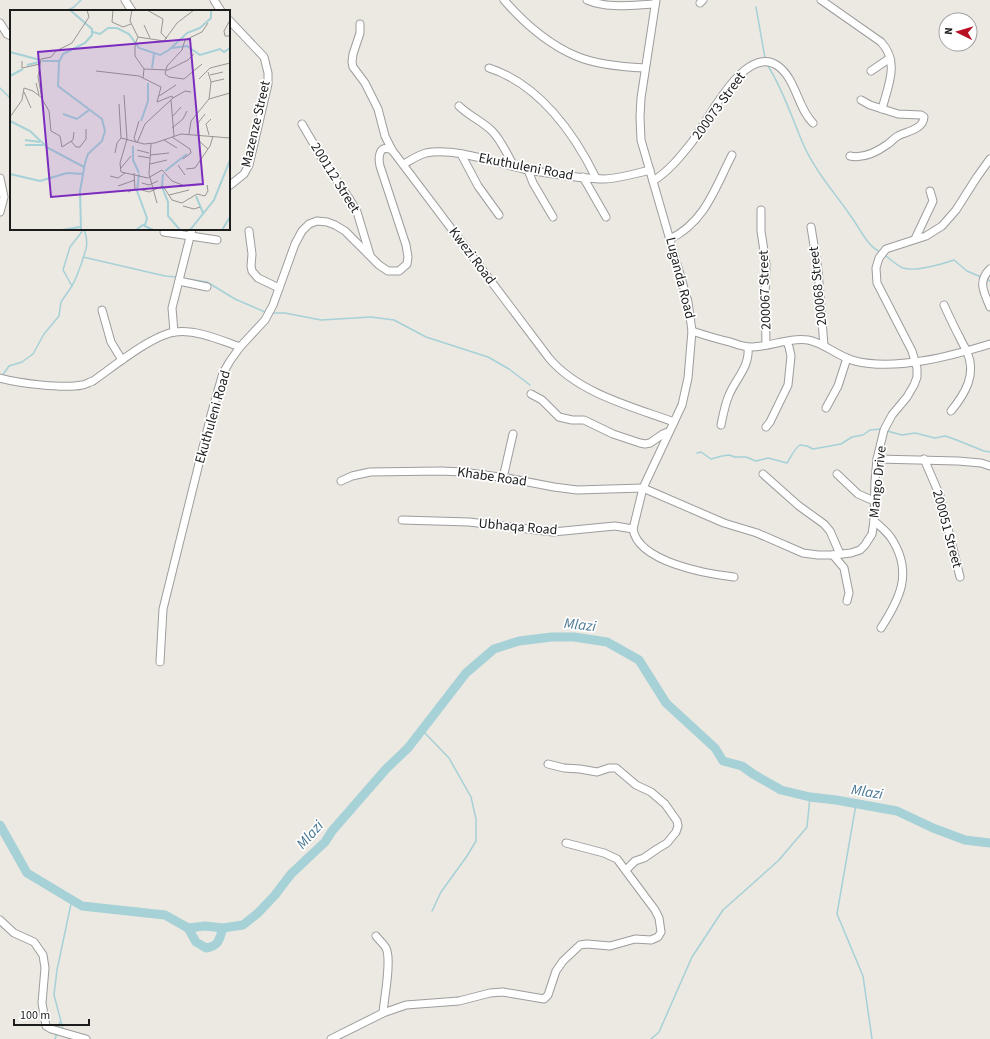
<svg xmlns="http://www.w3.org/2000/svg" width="990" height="1039" viewBox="0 0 990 1039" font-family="'Source Sans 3',sans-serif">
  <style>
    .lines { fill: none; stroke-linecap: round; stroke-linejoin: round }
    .stream { stroke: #a5d1d7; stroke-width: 1.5 }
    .river { stroke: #a5d1d7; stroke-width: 9 }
    .minor-casing { stroke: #9d9d9d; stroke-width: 9 }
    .minor { stroke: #fff; stroke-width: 7 }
    .labels { text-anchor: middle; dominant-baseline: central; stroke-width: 3.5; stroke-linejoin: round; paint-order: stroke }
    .street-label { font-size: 14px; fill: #1c1c1c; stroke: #fff }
    .water-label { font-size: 15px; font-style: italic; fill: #4a7894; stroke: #fff }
    .inset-river { fill: none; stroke: #a5d1d7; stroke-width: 2 }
    .inset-road { fill: none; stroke: #999693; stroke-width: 1 }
    .view { fill: #7b2cbf; fill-opacity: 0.15; stroke: #7b2cbf; stroke-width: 2 }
    .inset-edge { fill: none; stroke: #1c1c1c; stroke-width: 2 }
  </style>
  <rect width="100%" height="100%" fill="#ece8e2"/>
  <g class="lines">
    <g class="stream">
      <path d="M756,7L765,58"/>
      <path d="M66,11L74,7L81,0"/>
      <path d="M768,66C784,91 792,119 804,146C816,172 834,192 850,215C860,228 866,245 880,252"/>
      <path d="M0,88L11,99"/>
      <path d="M885,255C891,260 896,265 903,268C916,272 942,264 954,260L967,271L981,277"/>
      <path d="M83,257L165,276L177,277"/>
      <path d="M181,278L207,282L235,299L265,312"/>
      <path d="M987,279L990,281"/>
      <path d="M72,286C77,277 83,259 86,249C88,242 86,235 84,229"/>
      <path d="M272,313H285L321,320L371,317L394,320L426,337L488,357L509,369L530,385"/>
      <path d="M2,376L9,366L22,362L33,354L44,334L59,316L61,302L72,286L63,270L70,247L84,229"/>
      <path d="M887,431L902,435L915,433L935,438L945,436L954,439L984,451L990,452"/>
      <path d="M697,453L701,452L711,459L722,456L729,455L735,457H746L756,461L768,458L787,463C791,457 794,449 800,445L807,446L813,449L841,444L852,437L863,435L870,430L881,429"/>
      <path d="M422,730L449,758L471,797L476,819V841L467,856L441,892L432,911"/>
      <path d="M856,804L837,914L863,976L872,1039"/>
      <path d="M58,1029L60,1022"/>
      <path d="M63,1029L54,995L57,970L72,899"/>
      <path d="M55,1039L57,1033"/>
      <path d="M651,1039L659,1032L692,957L723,910L779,860L807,827L810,797"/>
    </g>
    <g class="river">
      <path d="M0,825L27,873L82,906L165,915L188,928L205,926L223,928L243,925L258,913L275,895L291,874L325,842L332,831L386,769L408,748L466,673L494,649L519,641L552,637H574L607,642L639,660L666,703L715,748L723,761L742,766L753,774L781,790L810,797L836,800L897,811L933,828L965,840L990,843"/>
      <path d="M188,928L196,942L206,948C219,946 219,940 223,928"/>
    </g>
    <g class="minor-casing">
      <g id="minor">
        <path d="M125,0L132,11"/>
        <path d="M214,0L221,11"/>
        <path d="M504,0C524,23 548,44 576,56C597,65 623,67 645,68"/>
        <path d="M587,0C609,9 632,5 655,4"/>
        <path d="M656,0L641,98L640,117L641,140L688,302L692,331L688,378L682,405L643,488L633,529C638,562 707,574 734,577"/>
        <path d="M821,0L881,42C900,62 888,86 882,109"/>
        <path d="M700,3L703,0"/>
        <path d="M229,20L264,57L268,73V84L249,165L244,174L229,186"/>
        <path d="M0,23L7,34L11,36"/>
        <path d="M360,24V33L353,54L352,62L353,67L365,83L378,109L385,136L392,150L549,358C578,393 633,407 674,422"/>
        <path d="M489,68C539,84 574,133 596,178"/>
        <path d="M871,71L890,58"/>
        <path d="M459,106C469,116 482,121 492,131C502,141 507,155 514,166"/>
        <path d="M302,124L326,165L349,198L357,212L370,255"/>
        <path d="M461,154L478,186L499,215"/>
        <path d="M850,156C864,159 877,152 888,144C891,142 894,138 898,136C907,131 923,130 924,117L921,115L898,114L870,105L861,100"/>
        <path d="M404,164C411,160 418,155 426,153C455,147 499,164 528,170C553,174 580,179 605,179C620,178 635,174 650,170"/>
        <path d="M528,170L533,183L553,217"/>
        <path d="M583,177L606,217"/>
        <path d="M0,178L4,197L0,212"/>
        <path d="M653,181C669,171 681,156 692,142C707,122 745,42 778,66C796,79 798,109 813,123"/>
        <path d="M761,210V231L766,264L765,297L766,345"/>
        <path d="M811,227L818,270L824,346"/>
        <path d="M249,231L252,254L251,266L252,271L258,278L279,288"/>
        <path d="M164,232L217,240"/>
        <path d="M670,239C705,222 715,188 732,155"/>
        <path d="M915,239L933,201L930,191"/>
        <path d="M990,269C977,282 984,292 990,307"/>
        <path d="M179,281L207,287"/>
        <path d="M944,305C949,316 954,327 960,338C962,343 965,347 967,352C977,374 965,394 951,411"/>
        <path d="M102,310L111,342L122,360"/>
        <path d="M692,331C704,335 717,339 730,342C735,344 742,346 748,347C768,348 788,337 808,340C825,343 838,357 855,361C896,371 951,356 990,344"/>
        <path d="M174,332L172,308L192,229"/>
        <path d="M0,378C18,383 63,389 82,385C85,385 89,382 93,381C113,367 152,335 175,332C196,329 220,340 240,347"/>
        <path d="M531,394L542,400L559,417L572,420H584L613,434L640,443L645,444L650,443L663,434L668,432"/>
        <path d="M826,408L838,386L847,358"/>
        <path d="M721,425C723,415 725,404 729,395C736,378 750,367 748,347"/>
        <path d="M766,427L770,422L788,385L791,356L789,347L787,342"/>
        <path d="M877,459L958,461L981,463L990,466"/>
        <path d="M924,459L940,496L960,577"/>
        <path d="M763,474L799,506L824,524L830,531L840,554"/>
        <path d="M837,474L858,494L874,501"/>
        <path d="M503,478L513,434"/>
        <path d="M341,481L352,476L370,472L441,471L462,472L507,478L554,487L577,490L643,488L724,523L757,533L803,553L818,555H833L851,553L860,550L865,545L872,534L874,521L875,481L877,459L884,430L892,415L907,397L914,385L917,377V368L912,351L877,283L876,268L879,258L886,249L926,236L942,226L956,210L977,177L990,159"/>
        <path d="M402,520L469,522L553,532L615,526L633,529"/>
        <path d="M874,521C881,527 889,533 893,541C913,574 899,600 881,628"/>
        <path d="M833,555L844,568L849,593L847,601"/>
        <path d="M160,662L163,609L211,415L223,373L230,361L240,347L265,320L273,305L295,244L302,231L309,224L317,221L327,222L335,225L345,231L379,265L388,271H399L407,264L408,257L406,245L380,166C378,157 379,144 392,150"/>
        <path d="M548,764L564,768L580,769L597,772L609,768H616L636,785L651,792L665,804L677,821L678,826L676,832L667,843L657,849L644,858L635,861L626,870"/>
        <path d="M0,920L14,933L34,942L43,955L45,968L42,1003L46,1026L51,1029L86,1039"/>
        <path d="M376,936C379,940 384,944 386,948C392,960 384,999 383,1013"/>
        <path d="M331,1039L383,1013L406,1005L459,1001L490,993L503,992L544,999L548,995L556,971L563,961L580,945L587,944L610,946L635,939L651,940L658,937L661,932L659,918L655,910L617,859L604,853L566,843"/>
      </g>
    </g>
    <use href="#minor" class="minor"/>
  </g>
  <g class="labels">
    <g class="street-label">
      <text transform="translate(719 106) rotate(-54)">200073 Street</text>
      <text transform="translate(256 124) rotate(-77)">Mazenze Street</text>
      <text transform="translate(526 167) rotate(11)">Ekuthuleni Road</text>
      <text transform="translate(335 178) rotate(58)">200112 Street</text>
      <text transform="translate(472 256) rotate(53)">Kwezi Road</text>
      <text transform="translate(680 278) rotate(76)">Luganda Road</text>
      <text transform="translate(818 286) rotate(-96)">200068 Street</text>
      <text transform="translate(765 290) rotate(-92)">200067 Street</text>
      <text transform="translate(213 417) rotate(-74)">Ekuthuleni Road</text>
      <text transform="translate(492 477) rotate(8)">Khabe Road</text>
      <text transform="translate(878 482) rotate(-84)">Mango Drive</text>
      <text transform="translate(518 527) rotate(5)">Ubhaqa Road</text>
      <text transform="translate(947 529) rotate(75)">200051 Street</text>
    </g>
    <g class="water-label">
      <text transform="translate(580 625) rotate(6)">Mlazi</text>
      <text transform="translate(867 792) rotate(9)">Mlazi</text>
      <text transform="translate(310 835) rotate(-48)">Mlazi</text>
    </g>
  </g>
  <g transform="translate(10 10)">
    <rect width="220" height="220" fill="#ece8e2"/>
    <path class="inset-river" d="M60,0L82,19V25L75,33L53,44L49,52L48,76L92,109L95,121L92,131L78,144L75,153L70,181L71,220M83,22L90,24L98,18H107L119,24L129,38L150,45L159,40L177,23L190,18L201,8V0M162,38L177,36L190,45L210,39L214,42L220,38M0,42L30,50M32,51H50M17,55L29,52M142,58L144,44M0,66L13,59M53,104L67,109L79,100M0,111L20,121L38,138L74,157M131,111L138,91V73M15,130L30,132M15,135H34M123,136V150L129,163M155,161L177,144M0,164L30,171L57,163L74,164M129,164L127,181L137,208L135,215M152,176L153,164M152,177L158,192V206L170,220M186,186L193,203M52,220L70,217M126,220L133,215L143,220M180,220L204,190L220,150M212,220L220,207"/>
    <path class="inset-road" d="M103,0L102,12L113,17L121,14M122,0L120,11L128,27L125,34V46L134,59L133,68M137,0L153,9L151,23L157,29M220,10L214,21L215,26H220M134,15L140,28M128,27L154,31L167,13L184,0M12,51V58L30,54M192,54L174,69L159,67L155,64L157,56L172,40L175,30L192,22L198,13M134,59L158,60L178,50L184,44M86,61L129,66L151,77L147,92L162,86L163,88M200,65L213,62M189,69L200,58L220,53M201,72L214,69M26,73L29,85M14,82L21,98M114,85L117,129L110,153L111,162L138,168L152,160L162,171L175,176M149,86L166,75M199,89L220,83M161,90L164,126M109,94L111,128M163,106L171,97M0,107L12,90L14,78L23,81L32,88M162,118L173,109L177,101M64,122L63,130L52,137L50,126L41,121L39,101L32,89L28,67L31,49L41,47L46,41L62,33L79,7L77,0M179,124L181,111L199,89L201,72L198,62M188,125V113L195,104M199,125L196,114L201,109M162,127L180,139L181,143L173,149M154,130L167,138M61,131L66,137H70L76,129V119M189,131L198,139M126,132L124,128L129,111M127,133L135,114L163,88L175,81L181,82M141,134L139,164L147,193M127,140L139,143M105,143L107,133L111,128L134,134L145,133L171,124L220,128M140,145L159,143M128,146L140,148M140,154L157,150M168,155L175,165M110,159L121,146M176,159L185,158L200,136L203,126M100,166L108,168L115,163M132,173L139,175L148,171M108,176L125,170M132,180L139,182L153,176L162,190L172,193L187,184L195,186L198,181L197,175M118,182L125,179L124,163M159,185L179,180M173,196L184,199L190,197"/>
    <path class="view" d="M180,29L193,174L41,187L28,42Z"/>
    <rect width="220" height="220" class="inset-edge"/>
  </g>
  <g transform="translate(958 32) rotate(275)"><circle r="19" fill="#ffffff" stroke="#a4a4a4"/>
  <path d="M0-3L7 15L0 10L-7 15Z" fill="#b81023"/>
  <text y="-6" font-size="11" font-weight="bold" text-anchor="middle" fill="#1c1c1c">N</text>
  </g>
  <path d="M14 1019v6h75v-6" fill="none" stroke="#1c1c1c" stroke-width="2"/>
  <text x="20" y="1019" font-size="12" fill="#1c1c1c" stroke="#ffffff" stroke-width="3" paint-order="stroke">100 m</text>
</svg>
